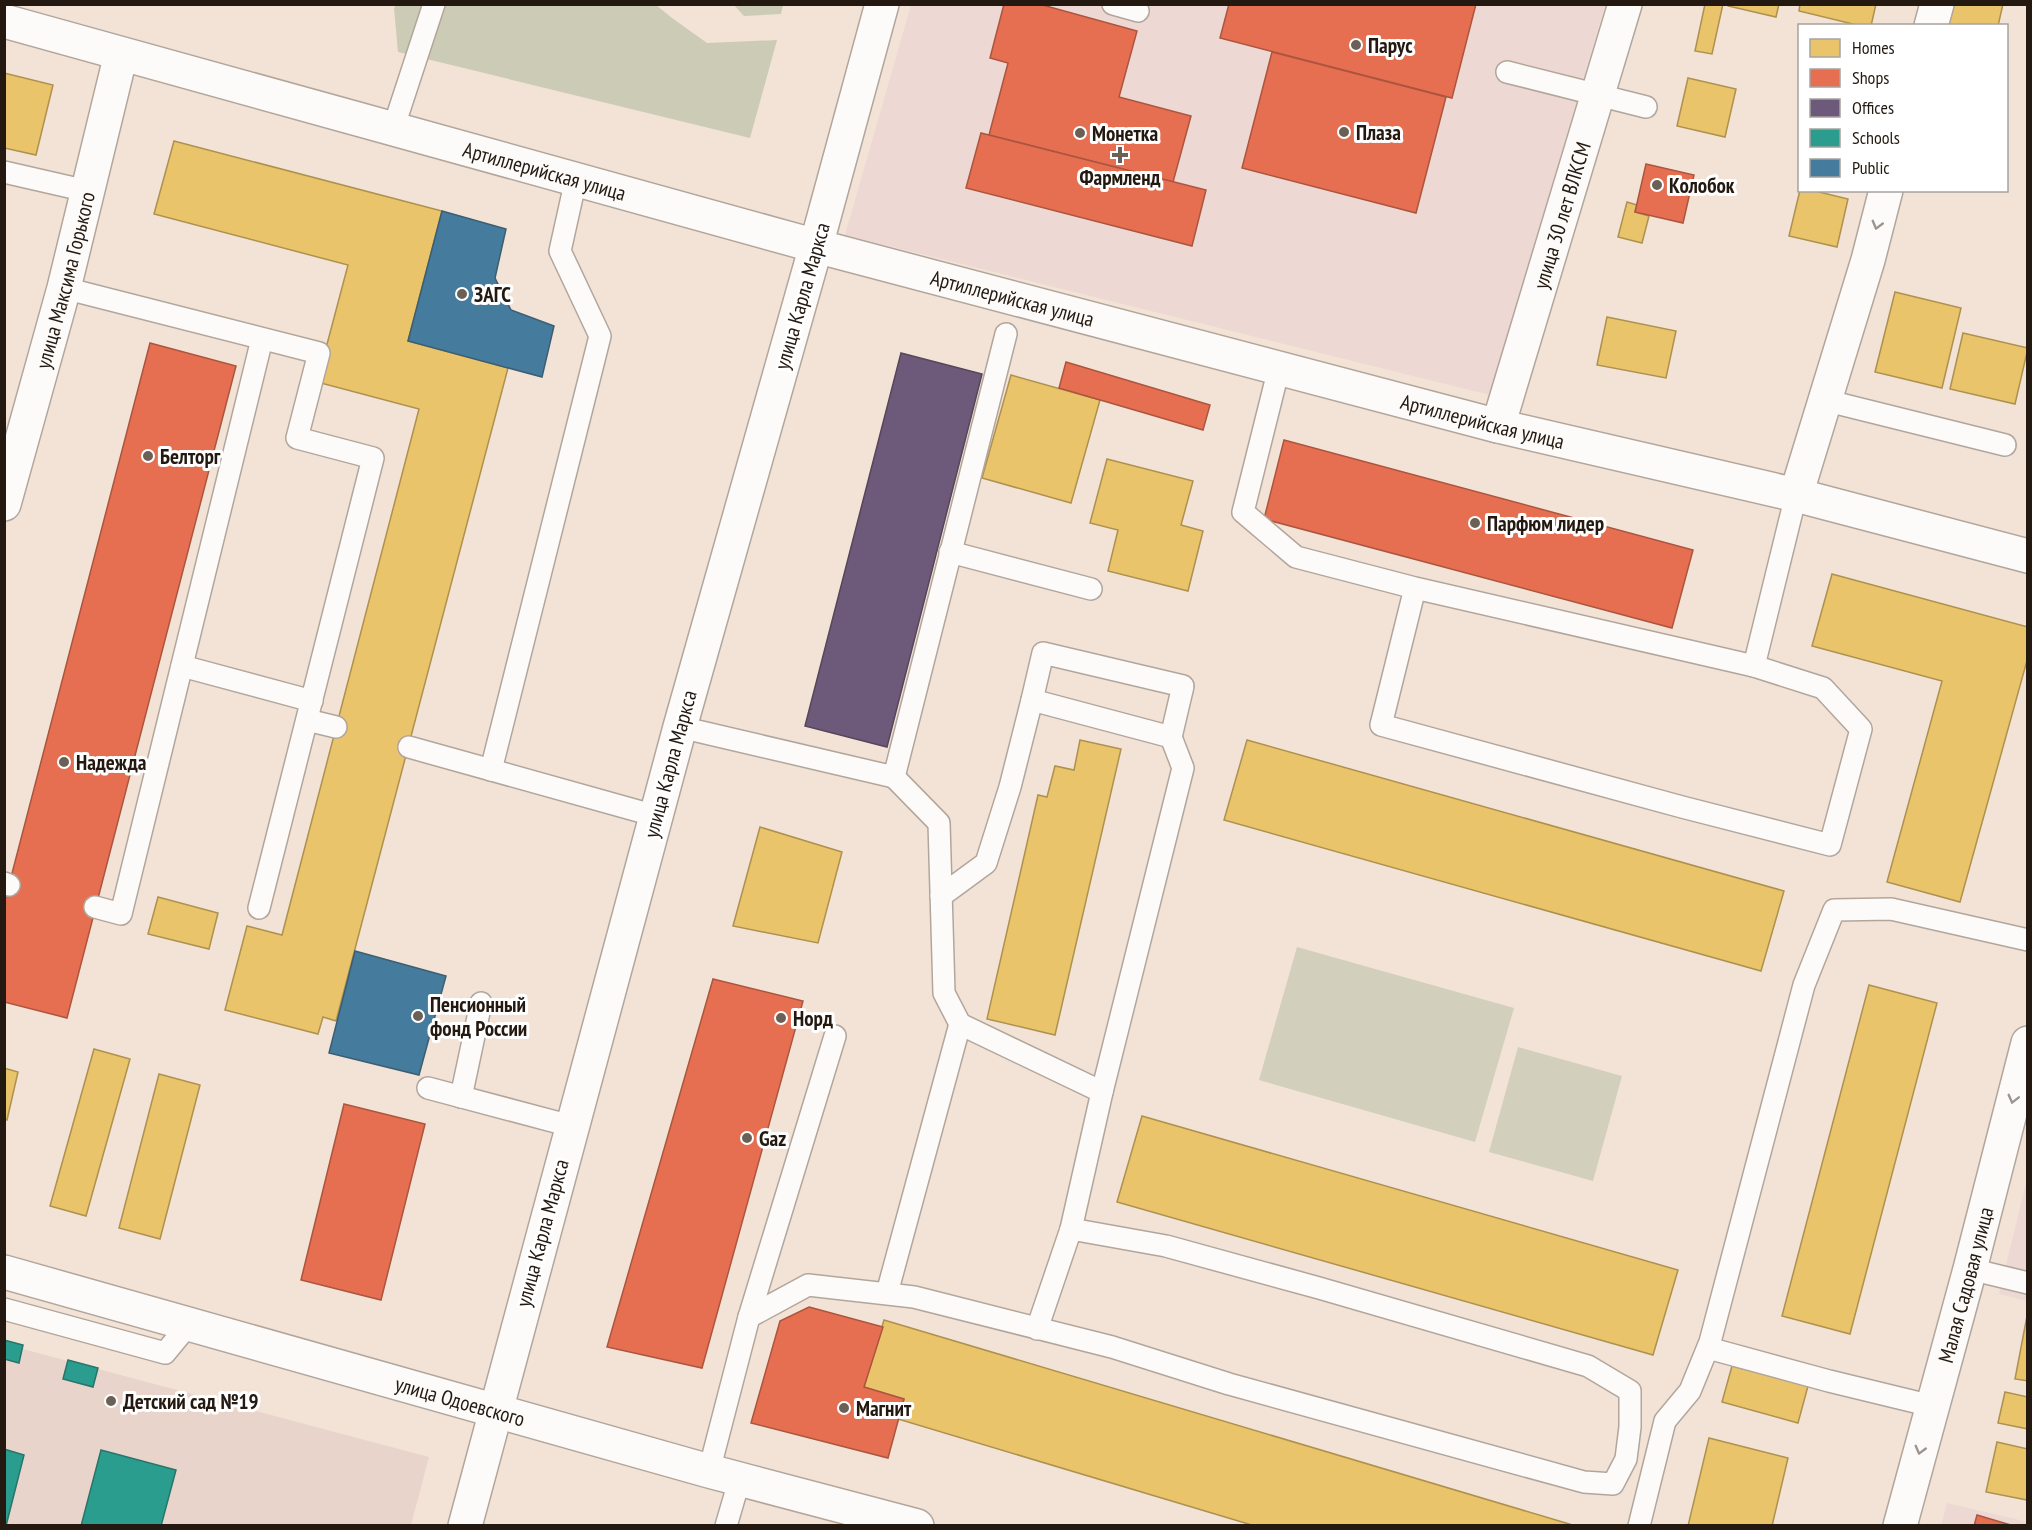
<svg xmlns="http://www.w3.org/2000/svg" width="2032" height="1530" viewBox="0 0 2032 1530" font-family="'PT Sans Narrow',sans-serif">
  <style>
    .commercial { fill: #edd8d3 }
    .education { fill: #e9d4cb }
    .green { fill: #d2d0bd }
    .forest { fill: #cccbb5 }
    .homes { fill: #e9c46a; stroke: #ae914f; stroke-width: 1.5 }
    .shops { fill: #e76f51; stroke: #ac553e; stroke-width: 1.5 }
    .offices { fill: #6d597a; stroke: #57465a; stroke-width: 1.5 }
    .schools { fill: #2a9d8f; stroke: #287569; stroke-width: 1.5 }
    .public { fill: #457b9d; stroke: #3b5e73; stroke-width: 1.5 }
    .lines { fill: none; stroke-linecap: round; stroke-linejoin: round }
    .lane-casing { stroke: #b2a69c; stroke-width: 24 }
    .street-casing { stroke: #b2a69c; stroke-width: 36 }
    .secondary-casing { stroke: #b2a69c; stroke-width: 36 }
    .primary-casing { stroke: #b2a69c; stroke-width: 36 }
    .lane { stroke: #fdfbf9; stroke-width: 21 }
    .street { stroke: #fdfbf9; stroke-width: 33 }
    .secondary { stroke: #fdfbf9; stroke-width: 33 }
    .primary { stroke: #fdfbf9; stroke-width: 33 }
    .oneway { stroke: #9b9590 }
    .poi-dot { fill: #6b6055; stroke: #fff; stroke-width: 2 }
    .labels { text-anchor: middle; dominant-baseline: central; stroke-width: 6; stroke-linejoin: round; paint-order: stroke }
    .poi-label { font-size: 21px; font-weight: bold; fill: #231910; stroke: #fff; text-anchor: start }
    .street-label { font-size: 21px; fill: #231910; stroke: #fff }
  </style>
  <rect width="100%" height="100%" fill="#f2e3d6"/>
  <g class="commercial">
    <path d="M911,5H1605L1490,395L845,235Z"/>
    <path d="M2027,1179V1301L1999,1294Z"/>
    <path d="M1947,1503L2028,1522L2027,1526H1941Z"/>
  </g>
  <path class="education" d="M4,1344L429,1457L411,1525H5Z"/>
  <g class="green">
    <path d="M1297,947L1514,1008L1475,1142L1259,1080Z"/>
    <path d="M1518,1047L1622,1076L1593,1181L1489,1152Z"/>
  </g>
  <g class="forest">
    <path d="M397,4L656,5L672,18L707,43L777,40L750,138L398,52L394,8Z"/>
    <path d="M734,5H783L781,14L744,16Z"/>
  </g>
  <g class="homes">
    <path d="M1705,4H1723L1712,54L1695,51Z"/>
    <path d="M1728,4H1779L1776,17L1728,6Z"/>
    <path d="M1800,4H1876L1871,26H1861L1799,11Z"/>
    <path d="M1952,4H2003L1998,26H1946Z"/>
    <path d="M4,73L53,85L36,155L4,148Z"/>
    <path d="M1688,78L1736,89L1725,137L1677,126Z"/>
    <path d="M174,141L442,211L408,341L508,368L336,1021L323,1017L318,1034L225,1010L247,926L282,935L419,409L317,382L348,265L154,214Z"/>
    <path d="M1800,190H1811L1848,199L1837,247L1789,236Z"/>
    <path d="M1627,202L1637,205L1635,212L1649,216L1642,243L1618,237Z"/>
    <path d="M1895,292L1961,308L1942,388L1875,372Z"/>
    <path d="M1607,317L1676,331L1666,378L1597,365Z"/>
    <path d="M1963,333L2028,348L2015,404L1950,389Z"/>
    <path d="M1011,375L1100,400L1071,503L982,478Z"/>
    <path d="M1107,459L1193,481L1181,525L1203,531L1188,591L1108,571L1118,530L1090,523Z"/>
    <path d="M1832,574L2028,627V657L1960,902L1887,882L1942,681L1812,646Z"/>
    <path d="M1080,740L1121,749L1055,1035L987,1019L1038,795L1047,797L1055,766L1074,770Z"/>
    <path d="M1247,740L1784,891L1761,971L1224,820Z"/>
    <path d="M760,827L842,852L818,943L733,926Z"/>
    <path d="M158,897L218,913L209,949L148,934Z"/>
    <path d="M1869,985L1937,1003L1850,1334L1782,1316Z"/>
    <path d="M94,1049L130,1059L86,1216L50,1206Z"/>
    <path d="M4,1068L18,1072L7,1120L4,1119Z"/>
    <path d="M159,1074L200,1085L160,1239L119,1228Z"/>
    <path d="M1142,1116L1678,1270L1653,1355L1117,1202Z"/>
    <path d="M2027,1316H2028V1381L2015,1379Z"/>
    <path d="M884,1320L1576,1526H1255L898,1419L904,1399L864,1387Z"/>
    <path d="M1732,1366L1808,1386L1798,1423L1722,1402Z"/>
    <path d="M2005,1392L2028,1397V1429L1998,1423Z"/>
    <path d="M1709,1438L1788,1458L1772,1526H1688Z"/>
    <path d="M1997,1442L2028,1449L2027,1500L1986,1492Z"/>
  </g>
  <g class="shops">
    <path d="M1004,4H1039L1137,31L1119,97L1191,116L1173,182L989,135L1008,63L990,58Z"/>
    <path d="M1229,4H1476L1452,98L1220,38Z"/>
    <path d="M1272,52L1446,97L1416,213L1242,168Z"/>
    <path d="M981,133L1206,190L1192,246L966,188Z"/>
    <path d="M1646,164L1694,175L1683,223L1635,212Z"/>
    <path d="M150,343L236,366L67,1018L4,1002V904Z"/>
    <path d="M1066,362L1210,405L1203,430L1059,388Z"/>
    <path d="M1284,440L1693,550L1672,628L1264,519Z"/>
    <path d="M713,979L803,1001L702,1368L607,1347Z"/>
    <path d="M344,1104L425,1124L381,1300L301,1280Z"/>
    <path d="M809,1307L883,1327L864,1387L904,1399L888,1458L751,1423L780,1321Z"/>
    <path d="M1977,1515L2014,1526H1974Z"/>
  </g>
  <path class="offices" d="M901,353L982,374L887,747L805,726Z"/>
  <g class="schools">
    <path d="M4,1340L23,1345L19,1363L4,1359Z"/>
    <path d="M68,1360L98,1368L93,1387L63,1379Z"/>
    <path d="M4,1449L24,1455L6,1526H4Z"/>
    <path d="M101,1450L176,1470L161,1526H81Z"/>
  </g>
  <g class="public">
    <path d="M442,211L506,229L495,278L511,310L554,326L542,377L408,341Z"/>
    <path d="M355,951L446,976L419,1075L329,1053Z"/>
  </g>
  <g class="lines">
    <g class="lane-casing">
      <g id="lane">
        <path d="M1113,4L1138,11"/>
        <path d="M1507,72L1646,107"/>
        <path d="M393,129L434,4"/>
        <path d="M4,172L87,191"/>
        <path d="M64,288L319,353L297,438L373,458L259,908"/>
        <path d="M1279,368L1243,512L1296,557L1415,588L1754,666L1823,688L1861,729L1830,845L1682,807L1381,725L1415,588"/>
        <path d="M1824,400L2005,445"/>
        <path d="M950,552L1091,589"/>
        <path d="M182,666L312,701"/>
        <path d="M1754,666L1796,495"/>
        <path d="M1032,700L1043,653L1183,686L1171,737"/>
        <path d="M307,720L336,727"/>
        <path d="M680,727L894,777L1006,334"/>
        <path d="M409,747L656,816"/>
        <path d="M491,770L600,336L560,251L576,179"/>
        <path d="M894,777L939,823L944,993L960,1024L1102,1092L1071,1229"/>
        <path d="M4,883L9,885"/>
        <path d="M941,896L986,863L1010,787L1032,700L1171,737L1183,768L1102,1092"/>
        <path d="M95,907L121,914L262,339"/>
        <path d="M428,1088L571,1126"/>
        <path d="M461,1097L481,1003"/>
        <path d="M1970,1269L2028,1283"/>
        <path d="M887,1293L960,1024"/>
        <path d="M4,1309L165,1353L189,1324"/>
        <path d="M749,1317L835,1036"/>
        <path d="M1708,1348L1829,1381L1932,1406"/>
        <path d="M709,1471L749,1317L808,1285L914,1297L1112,1347L1229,1384L1584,1482L1613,1484L1626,1459L1630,1427V1391L1588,1366L1319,1288L1166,1246L1071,1229L1037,1329"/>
        <path d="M726,1526L740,1478"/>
        <path d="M1639,1526L1665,1421L1690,1391L1710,1342L1804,985L1834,910L1891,909L2028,940"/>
      </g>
    </g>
    <g class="street-casing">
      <g id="street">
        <path d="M1931,26L1937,4"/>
        <path id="s1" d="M1498,426L1625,4"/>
        <path d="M1796,495L1868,260L1886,190"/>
        <path id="s2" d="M4,504L64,288L121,54"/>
        <path id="s3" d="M4,1272L709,1471L917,1526"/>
      </g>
    </g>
    <g class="secondary-casing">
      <g id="secondary">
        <path id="s4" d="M4,21L816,246L680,727L465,1526"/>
        <path id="s5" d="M1900,1526L1970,1269L2028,1043"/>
      </g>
    </g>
    <g class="primary-casing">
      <g id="primary">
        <path id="s6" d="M882,4L816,246L1498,426L1796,495L2028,556"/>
      </g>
    </g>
    <use href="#lane" class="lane"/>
    <use href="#street" class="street"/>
    <use href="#secondary" class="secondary"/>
    <use href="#primary" class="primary"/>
  </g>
  <defs><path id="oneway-chevron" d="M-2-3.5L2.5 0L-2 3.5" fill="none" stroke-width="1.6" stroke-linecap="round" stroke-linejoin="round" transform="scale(1.5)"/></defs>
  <g class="oneway">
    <use href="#oneway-chevron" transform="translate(1877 225) rotate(105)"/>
    <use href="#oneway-chevron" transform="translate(2013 1099) rotate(104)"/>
    <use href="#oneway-chevron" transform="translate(1920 1450) rotate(105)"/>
  </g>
  <g class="poi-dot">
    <circle cx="1356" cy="45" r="6"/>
    <circle cx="1344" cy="132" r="6"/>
    <circle cx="1080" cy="133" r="6"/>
    <path d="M1117 146h6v6h6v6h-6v6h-6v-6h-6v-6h6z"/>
    <circle cx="1657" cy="185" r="6"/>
    <circle cx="462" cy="294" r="6"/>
    <circle cx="148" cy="456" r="6"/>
    <circle cx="1475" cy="523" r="6"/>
    <circle cx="64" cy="762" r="6"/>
    <circle cx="418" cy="1016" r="6"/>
    <circle cx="781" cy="1018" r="6"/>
    <circle cx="747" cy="1138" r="6"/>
    <circle cx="111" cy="1401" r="6"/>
    <circle cx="844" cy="1408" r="6"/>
  </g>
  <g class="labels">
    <g class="poi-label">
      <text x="1368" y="45">Парус</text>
      <text x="1356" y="132">Плаза</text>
      <text x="1092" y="133">Монетка</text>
      <text x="1120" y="177" text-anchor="middle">Фармленд</text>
      <text x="1669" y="185">Колобок</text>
      <text x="474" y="294">ЗАГС</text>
      <text x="160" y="456">Белторг</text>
      <text x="1487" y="523">Парфюм лидер</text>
      <text x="76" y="762">Надежда</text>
      <text x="430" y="1004">Пенсионный<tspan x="430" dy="24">фонд России</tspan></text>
      <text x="793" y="1018">Норд</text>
      <text x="759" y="1138">Gaz</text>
      <text x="123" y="1401">Детский сад №19</text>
      <text x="856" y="1408">Магнит</text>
    </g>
    <g class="street-label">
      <text stroke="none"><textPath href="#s4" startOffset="561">Артиллерийская улица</textPath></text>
      <text stroke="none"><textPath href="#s1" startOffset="220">улица 30 лет ВЛКСМ</textPath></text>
      <text stroke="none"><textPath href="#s2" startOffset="232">улица Максима Горького</textPath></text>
      <text transform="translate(802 296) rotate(-74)">улица Карла Маркса</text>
      <text stroke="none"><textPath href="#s6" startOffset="454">Артиллерийская улица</textPath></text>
      <text stroke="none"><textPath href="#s6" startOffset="940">Артиллерийская улица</textPath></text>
      <text transform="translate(670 764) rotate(-75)">улица Карла Маркса</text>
      <text transform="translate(542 1233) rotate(-75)">улица Карла Маркса</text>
      <text stroke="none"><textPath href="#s5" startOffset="250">Малая Садовая улица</textPath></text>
      <text stroke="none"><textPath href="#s3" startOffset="474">улица Одоевского</textPath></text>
    </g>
  </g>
  <rect width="2032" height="1530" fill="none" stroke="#231910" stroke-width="12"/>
  <rect x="1798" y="24" width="210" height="168" fill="#ffffff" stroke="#a7a39f" stroke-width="1.5"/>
  <rect x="1810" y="39" width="30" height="18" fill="#e9c46a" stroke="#a7a39f" stroke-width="1.5"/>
  <text x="1852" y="54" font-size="18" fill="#231910">Homes</text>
  <rect x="1810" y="69" width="30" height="18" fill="#e76f51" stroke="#a7a39f" stroke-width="1.5"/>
  <text x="1852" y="84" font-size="18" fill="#231910">Shops</text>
  <rect x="1810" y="99" width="30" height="18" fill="#6d597a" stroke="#a7a39f" stroke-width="1.5"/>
  <text x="1852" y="114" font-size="18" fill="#231910">Offices</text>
  <rect x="1810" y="129" width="30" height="18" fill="#2a9d8f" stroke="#a7a39f" stroke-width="1.5"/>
  <text x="1852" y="144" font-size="18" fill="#231910">Schools</text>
  <rect x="1810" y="159" width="30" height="18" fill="#457b9d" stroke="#a7a39f" stroke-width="1.5"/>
  <text x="1852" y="174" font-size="18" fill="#231910">Public</text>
</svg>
